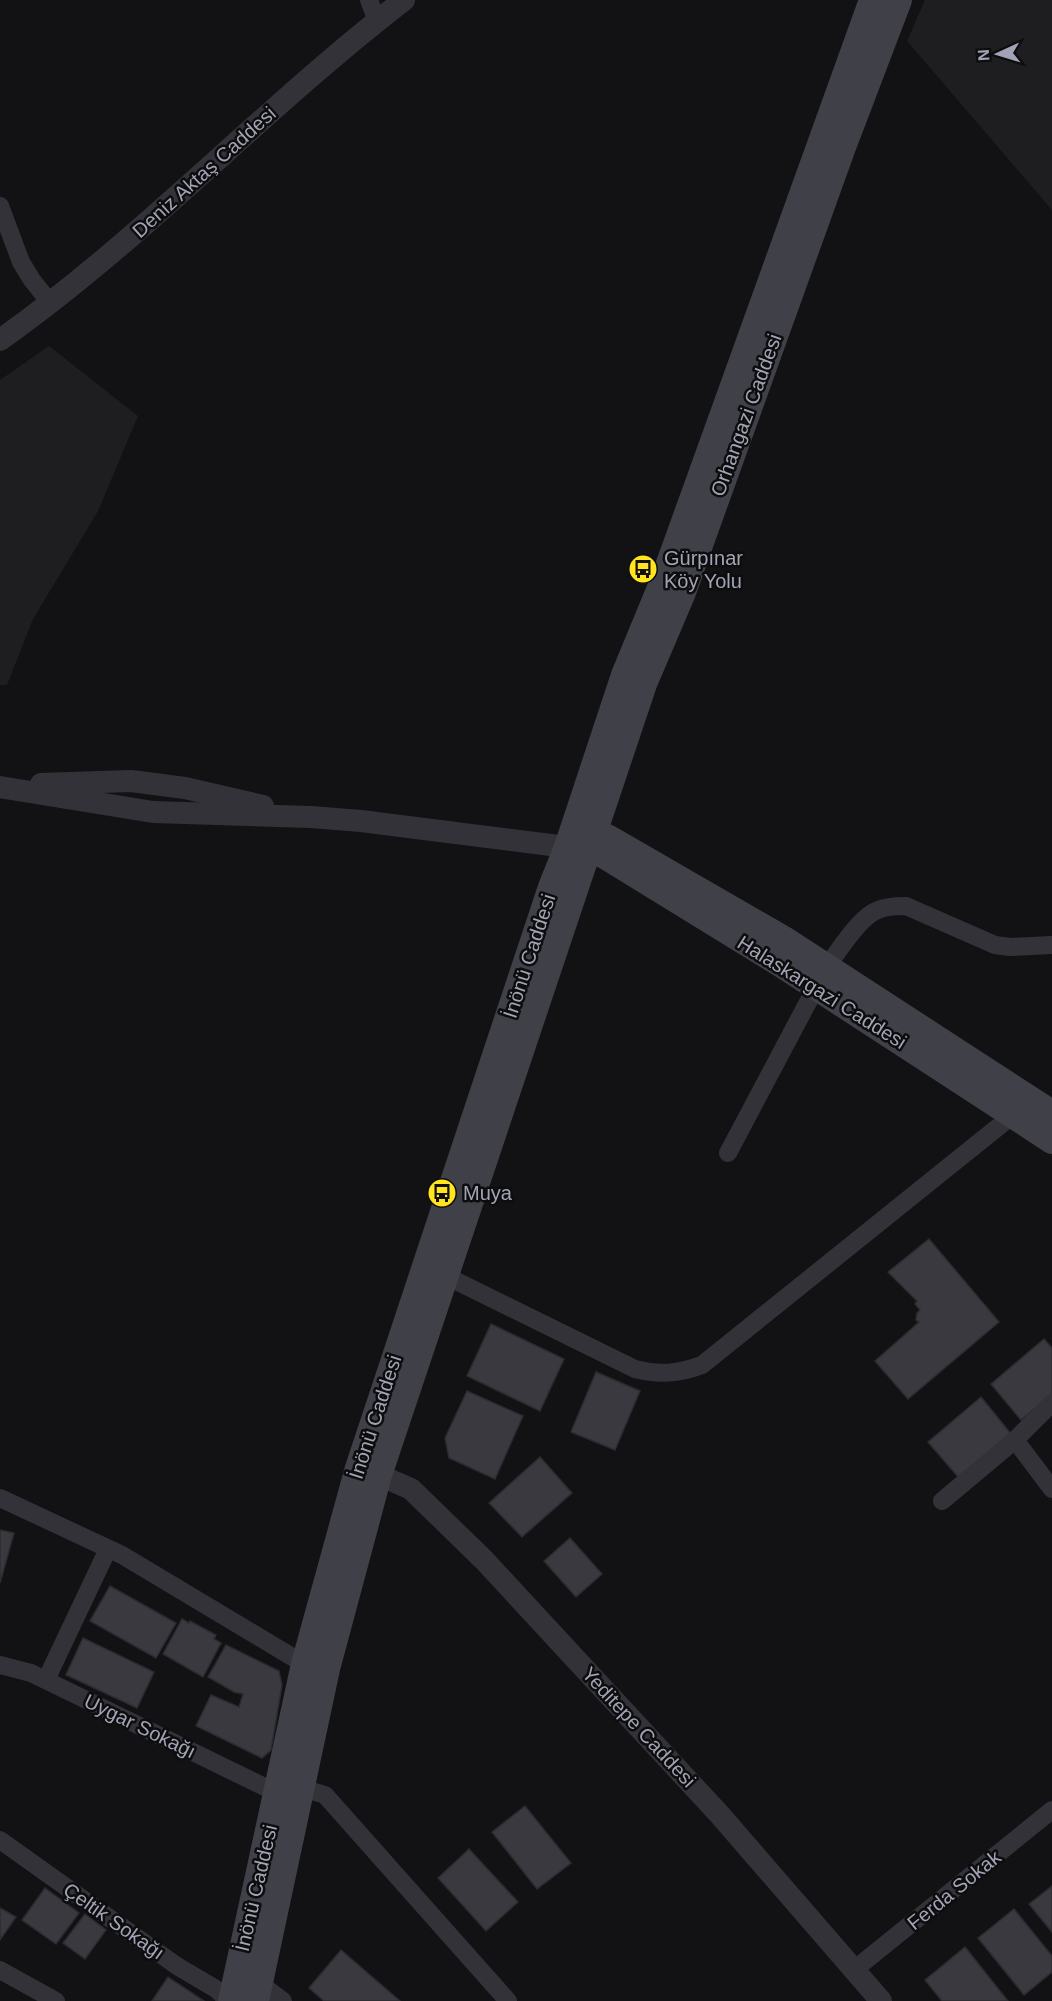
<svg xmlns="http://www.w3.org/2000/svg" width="1052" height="2001" viewBox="0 0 1052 2001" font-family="Helvetica,sans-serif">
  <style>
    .built { fill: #1e1e21 }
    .building { fill: #39393f; stroke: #2c2b30; stroke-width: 1.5 }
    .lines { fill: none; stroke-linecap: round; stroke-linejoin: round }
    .minor { stroke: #333239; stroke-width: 18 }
    .tertiary { stroke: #333239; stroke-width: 22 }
    .secondary { stroke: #404049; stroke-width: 26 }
    .labels { text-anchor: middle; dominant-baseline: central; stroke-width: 5; stroke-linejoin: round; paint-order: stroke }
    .street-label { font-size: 20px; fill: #a2a3b6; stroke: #0d0d0e }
    .poi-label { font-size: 20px; fill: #a2a3b6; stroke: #0d0d0e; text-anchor: start }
  </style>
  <rect width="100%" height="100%" fill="#121214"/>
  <g class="built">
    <path d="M925,0H1052V210L907,41Z"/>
    <path d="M49,346L138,416L98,511L33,619L7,685H0V380Z"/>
  </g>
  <g class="building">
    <path d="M929,1239L999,1322L908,1399L875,1361L919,1322L916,1320L917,1313L920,1310L915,1304L917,1301L888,1272Z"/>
    <path d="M491,1324L564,1359L540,1411L467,1376Z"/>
    <path d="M1044,1339L1052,1348V1394L1021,1420L991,1384Z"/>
    <path d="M596,1372L640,1391L615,1450L571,1432Z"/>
    <path d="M467,1391L523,1416L495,1479L449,1458L445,1438Z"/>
    <path d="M981,1397L1011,1434L959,1478L928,1442Z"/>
    <path d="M540,1457L572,1493L522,1537L489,1503Z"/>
    <path d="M0,1530L14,1533L0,1583Z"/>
    <path d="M570,1538L602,1574L576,1597L544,1561Z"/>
    <path d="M110,1586L176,1623L156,1658L90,1621Z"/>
    <path d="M182,1619L189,1623L190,1621L216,1635L214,1639L221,1643L203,1677L163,1654Z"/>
    <path d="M83,1638L154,1672L137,1708L66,1675Z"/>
    <path d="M226,1645L279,1671L282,1685L271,1750L262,1758L196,1726L211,1695L239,1707L243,1694L234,1692L208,1677Z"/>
    <path d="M525,1806L571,1863L537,1889L492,1832Z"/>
    <path d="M469,1849L518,1902L486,1931L438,1878Z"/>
    <path d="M1052,1886V1932L1029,1904Z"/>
    <path d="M45,1888L79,1913L56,1944L22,1920Z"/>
    <path d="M0,1908L16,1917L0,1940Z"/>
    <path d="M1014,1909L1052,1956V1972L1024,1995L978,1938Z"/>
    <path d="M85,1914L106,1930L85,1959L63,1943Z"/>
    <path d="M965,1947L1008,2001H942L925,1980Z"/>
    <path d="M341,1950L400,2001H324L309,1988Z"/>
    <path d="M168,1977L204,2001H152Z"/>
  </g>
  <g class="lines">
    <g class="minor">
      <path d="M369,0L377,21"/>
      <path d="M0,206L21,262L32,280L51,304"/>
      <path d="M827,966C839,951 860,916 878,910C887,906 897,906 906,906L995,945L1010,947L1052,945"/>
      <path d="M728,1153L816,987"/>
      <path d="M446,1276L635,1369C659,1375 678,1374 702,1365L1013,1115"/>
      <path d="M1015,1440L1052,1489"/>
      <path d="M0,1498L122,1555L304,1664L313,1666"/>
      <path d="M942,1501L1015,1440L1052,1403"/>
      <path d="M0,1665L31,1673L277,1793"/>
      <path d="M46,1680L108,1549"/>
      <path d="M302,1788L325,1795L508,2001"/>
      <path d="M0,1840L177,1966L216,1989L229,2001"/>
      <path d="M855,1969L1052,1810"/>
      <path d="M0,1970L56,2001"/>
      <path d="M259,1983L283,2001"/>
    </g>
    <g class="tertiary">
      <path d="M0,340C144,238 265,107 404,0"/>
      <path d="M41,784L131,781L185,788L263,806"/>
      <path d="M0,787L153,812L311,817L361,821L567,847"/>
      <path d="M379,1475L411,1489L484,1560L720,1815L881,2001"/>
    </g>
    <g class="secondary">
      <path d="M579,824L609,838L784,939L1052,1113"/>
      <path d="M573,848L603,855L785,967L1052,1141"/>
      <path d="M231,2001L304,1664L358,1468L551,887L567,847L624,675L662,583L872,0"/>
      <path d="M256,2001L327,1669L379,1475L644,684L682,595L843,147L899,0"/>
    </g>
  </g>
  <defs>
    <g id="bus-disc" transform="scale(1.5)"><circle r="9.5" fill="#ffe41e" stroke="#0d0d0e"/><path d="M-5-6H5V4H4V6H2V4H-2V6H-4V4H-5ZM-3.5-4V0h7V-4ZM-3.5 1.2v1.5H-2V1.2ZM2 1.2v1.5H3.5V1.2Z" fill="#111"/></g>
  </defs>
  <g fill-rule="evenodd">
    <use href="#bus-disc" x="643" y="569"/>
    <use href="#bus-disc" x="442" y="1193"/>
  </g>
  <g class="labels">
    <g class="street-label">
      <text transform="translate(204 172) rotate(-42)">Deniz Aktaş Caddesi</text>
      <text transform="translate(746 415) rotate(-70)">Orhangazi Caddesi</text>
      <text transform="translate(529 956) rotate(-72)">İnönü Caddesi</text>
      <text transform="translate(822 992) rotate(32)">Halaskargazi Caddesi</text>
      <text transform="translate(375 1417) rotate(-72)">İnönü Caddesi</text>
      <text transform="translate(140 1726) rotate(26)">Uygar Sokağı</text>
      <text transform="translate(639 1727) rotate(47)">Yeditepe Caddesi</text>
      <text transform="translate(256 1888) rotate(-77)">İnönü Caddesi</text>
      <text transform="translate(954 1890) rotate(-39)">Ferda Sokak</text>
      <text transform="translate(114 1921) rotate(35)">Çeltik Sokağı</text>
    </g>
    <g class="poi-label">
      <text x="664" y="558">Gürpınar<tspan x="664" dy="23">Köy Yolu</tspan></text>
      <text x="463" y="1193">Muya</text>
    </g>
  </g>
  <g transform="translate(998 54) rotate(266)" stroke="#0d0d0e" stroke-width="4.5" paint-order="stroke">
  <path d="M0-4.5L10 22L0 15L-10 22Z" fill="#a2a3b6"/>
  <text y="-9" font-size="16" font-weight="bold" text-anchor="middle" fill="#a2a3b6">N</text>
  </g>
</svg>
